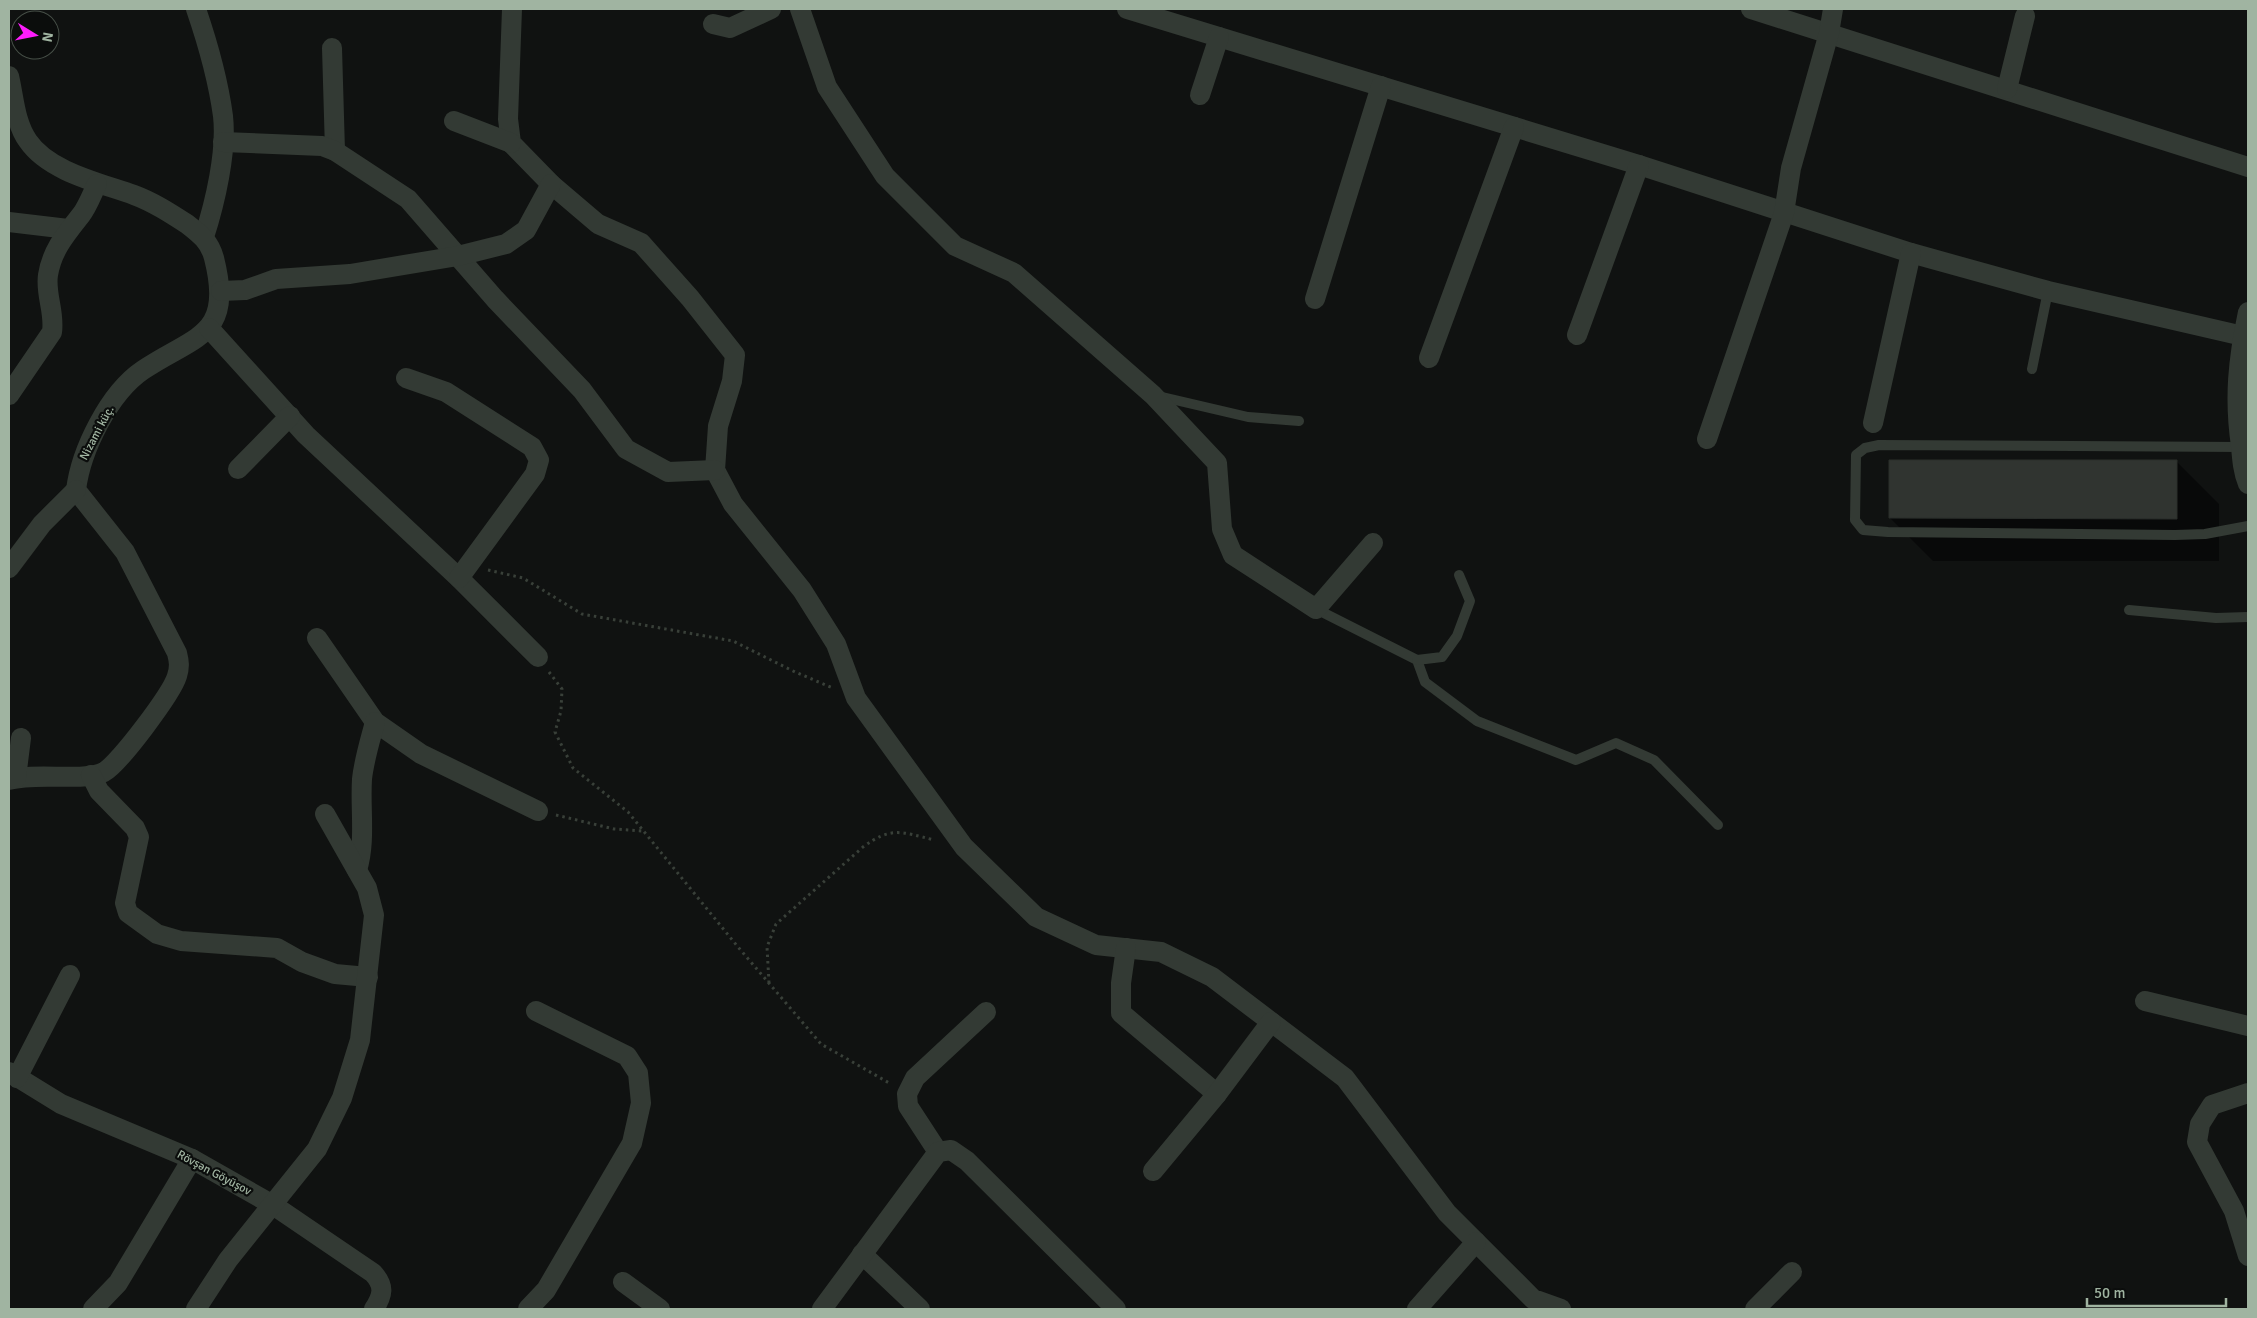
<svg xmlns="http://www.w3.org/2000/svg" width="2257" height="1318" viewBox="0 0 2257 1318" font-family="Signika,sans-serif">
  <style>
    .shadow { fill: #0007 }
    .building { fill: #303430; stroke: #2a2e2b }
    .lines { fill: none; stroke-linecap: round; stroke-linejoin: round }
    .path { stroke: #394039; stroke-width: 3; stroke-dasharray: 2.5 4; stroke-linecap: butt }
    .lane { stroke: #333a34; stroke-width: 10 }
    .street { stroke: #333a34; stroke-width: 20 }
    .labels { text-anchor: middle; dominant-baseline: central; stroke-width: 4.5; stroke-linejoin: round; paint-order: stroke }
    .street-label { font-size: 12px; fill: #a0b4a1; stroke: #0b0d0c }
  </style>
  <rect width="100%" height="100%" fill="#101211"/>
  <path class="shadow" d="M2176,461L2219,504V561H1933L1890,518Z"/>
  <path class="building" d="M1889,460H2177V519L1889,518Z"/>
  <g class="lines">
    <g class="path">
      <path d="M488,570L523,578L582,614L733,641L795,672L833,688"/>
      <path d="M549,672L562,689L561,711L555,732L573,768L628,812L738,947L821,1044L891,1084"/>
      <path d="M556,815L614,829L643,831"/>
      <path d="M769,983L767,947L776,924L863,847C891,826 902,832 934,840"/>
    </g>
    <g class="lane">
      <path d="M2032,369L2048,291"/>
      <path d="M1158,396L1248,417L1299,421"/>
      <path d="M2241,447L1879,445L1865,448L1856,455L1855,520L1863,530L1888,532L2175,535L2205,534L2248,526"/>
      <path d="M1316,609L1417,660L1425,682L1477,721L1576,760L1616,743L1654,760L1718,825"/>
      <path d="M2129,610L2216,618L2248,617"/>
      <path d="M1417,660L1442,657L1457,636L1470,601L1459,575"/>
    </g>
    <g class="street">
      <path d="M196,9C208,44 218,79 223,116C227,152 215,203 204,237"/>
      <path d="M512,9L508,119L511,143L551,184L598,224L641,243L690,298L735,355L732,381L718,426L715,470L733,504L802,590L836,644L856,698L964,847L1036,917L1096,945L1161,952L1212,977L1345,1078L1447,1213L1533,1299L1561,1309"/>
      <path d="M800,9L827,87L885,176L955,246L1014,273L1153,395L1217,463L1222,529L1233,555L1316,609L1373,543"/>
      <path d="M1127,9L1639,165L1911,253L2048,291L2243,336"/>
      <path d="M1751,9L2248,167"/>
      <path d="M713,24L730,28L771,9"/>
      <path d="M332,48L335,151"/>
      <path d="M9,76C14,97 15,123 28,141C49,172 101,183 134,195C153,202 170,213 187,224C200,234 210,242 214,258C234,337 195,335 143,370C109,393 81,450 76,490L125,552L177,653C179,661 180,667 177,676C172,693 119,764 104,772C84,782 35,772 9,780"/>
      <path d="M2007,89L2025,16"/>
      <path d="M1200,95L1219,37"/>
      <path d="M454,121L511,143"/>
      <path d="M223,142L322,146L335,151L408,199L495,299L582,390L626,449L668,472L715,470"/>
      <path d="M9,222L68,229"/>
      <path d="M221,291L245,290L276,279L350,274L458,256L506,244L526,230L551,184"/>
      <path d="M1315,299L1381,86"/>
      <path d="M2248,312C2238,360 2234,398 2241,446C2242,459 2243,472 2248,484"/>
      <path d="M209,328L306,435L459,578L538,657"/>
      <path d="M1577,335L1639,165"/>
      <path d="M1429,358L1514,127"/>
      <path d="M406,378L446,392L532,447L539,460L535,474L459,578"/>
      <path d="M9,395L52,332C55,312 45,294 48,275C52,250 66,234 81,215C88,206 92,194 97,184"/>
      <path d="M1873,423L1911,253"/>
      <path d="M1707,439L1784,213L1791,168L1829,33L1833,9"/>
      <path d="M238,469L290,416"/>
      <path d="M9,568L42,524L76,490"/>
      <path d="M317,638L375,722L421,754L538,811"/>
      <path d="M91,775L99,791L135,828L139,837L125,903L128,913L157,934L181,941L277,948L302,962L335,974L368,977"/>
      <path d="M16,778L21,738"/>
      <path d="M357,870C366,841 360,809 362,779C364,760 370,741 375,722"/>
      <path d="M1126,948L1121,983V1013L1217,1094"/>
      <path d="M2145,1001L2248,1026"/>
      <path d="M9,1072L61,1104L192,1159L273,1205L373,1273C385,1286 383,1295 374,1309"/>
      <path d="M17,1078L70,975"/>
      <path d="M2248,1093L2212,1105L2200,1124L2197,1142L2234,1211L2248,1256"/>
      <path d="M938,1152L908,1106L907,1094L915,1078L986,1012"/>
      <path d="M1153,1171L1217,1094L1271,1022"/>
      <path d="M862,1254L920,1309"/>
      <path d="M623,1282L660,1309"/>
      <path d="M93,1309L118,1283L192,1159"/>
      <path d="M196,1309L228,1260L317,1149L342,1098L360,1040L374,915L367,888L325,814"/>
      <path d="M528,1309L546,1290L632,1143L641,1103L638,1073L627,1056L536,1011"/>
      <path d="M822,1309L938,1152L951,1150L967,1161L1116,1309"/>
      <path d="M1417,1309L1476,1242"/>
      <path d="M1755,1309L1792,1272"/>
    </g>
  </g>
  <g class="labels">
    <g class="street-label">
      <text transform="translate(97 433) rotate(-62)">Nizami küç.</text>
      <text transform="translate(214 1173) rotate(28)">Rövşən Göyüşov</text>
    </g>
  </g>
  <rect width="2257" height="1318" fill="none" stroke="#a0b4a1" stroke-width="20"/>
  <g transform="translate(35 35) rotate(100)"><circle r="24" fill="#0b0d0c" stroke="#475048"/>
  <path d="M0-4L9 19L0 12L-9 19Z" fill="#fd1dfb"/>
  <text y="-8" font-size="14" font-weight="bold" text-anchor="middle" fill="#a0b4a1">N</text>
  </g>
  <path d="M2087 1298v8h139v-8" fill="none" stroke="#a0b4a1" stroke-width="2.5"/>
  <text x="2094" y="1298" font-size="15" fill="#a0b4a1" stroke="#0b0d0c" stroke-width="4" paint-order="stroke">50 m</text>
</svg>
